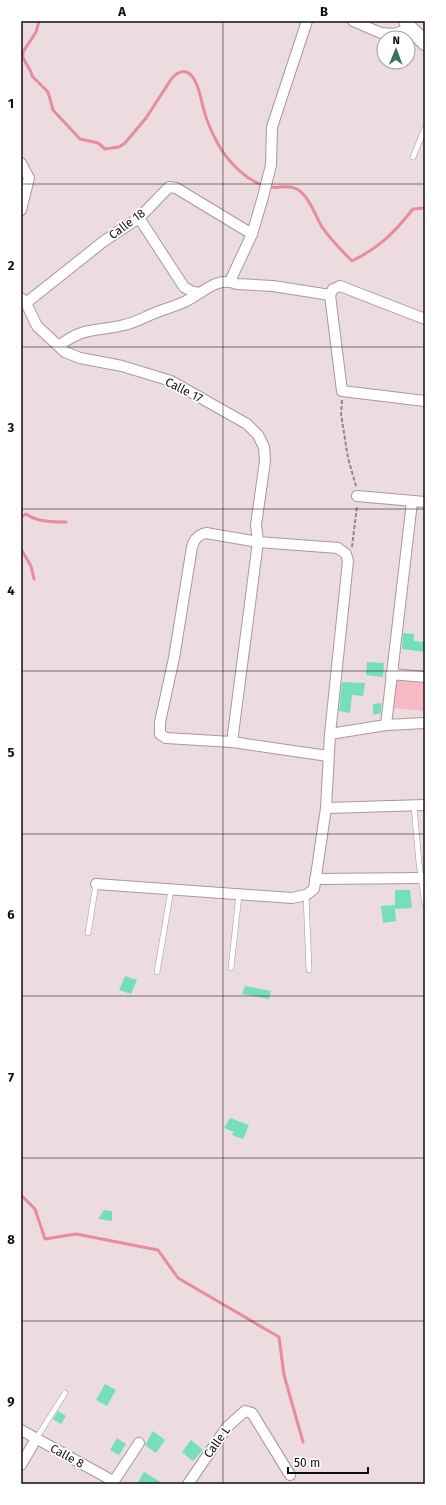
<svg xmlns="http://www.w3.org/2000/svg" width="446" height="1505" viewBox="0 0 446 1505" font-family="'Fira Sans',sans-serif">
  <style>
    .green { fill: #f8b9c6 }
    .lines { fill: none; stroke-linecap: round; stroke-linejoin: round }
    .stream { stroke: #e68ba0; stroke-width: 3 }
    .building { fill: #75dfb9 }
    .service-casing { stroke: #a8999b; stroke-width: 6 }
    .minor-casing { stroke: #a8999b; stroke-width: 12 }
    .secondary-casing { stroke: #a8999b; stroke-width: 16 }
    .path { stroke: #928688; stroke-width: 2; stroke-dasharray: 4 2; stroke-linecap: butt }
    .service { stroke: #fff; stroke-width: 5 }
    .minor { stroke: #fff; stroke-width: 10 }
    .secondary { stroke: #fff; stroke-width: 14 }
    .grid { fill: none; stroke: #120d0e; stroke-width: 1; stroke-opacity: 0.55 }
    .labels { text-anchor: middle; dominant-baseline: central; stroke-width: 3.5; stroke-linejoin: round; paint-order: stroke }
    .street-label { font-size: 12px; fill: #120d0e; stroke: #fff }
    .neatline { fill: none; stroke: #120d0e; stroke-width: 1.5 }
    .grid-label { font-size: 13px; text-anchor: middle; font-weight: bold; fill: #120d0e }
  </style>
  <rect width="100%" height="100%" fill="#eddcdf"/>
  <path class="green" d="M395,679L425,681V711L392,708Z"/>
  <g class="lines">
    <g class="stream">
      <path d="M39,21L36,32L23,52V58L31,72L32,76L48,92L53,110L80,139L98,143L105,149L119,147L125,143L146,118L172,78C193,57 200,93 203,107C206,119 212,133 218,144C228,162 249,184 270,187C279,189 287,184 297,189C309,196 315,215 322,227C330,239 341,250 352,261C380,247 393,234 413,209L425,208"/>
      <path d="M21,517L26,514C37,522 54,522 66,522"/>
      <path d="M21,549L31,566L34,579"/>
      <path d="M21,1195L35,1209L45,1239L76,1234L158,1250L178,1278L279,1337L284,1375L303,1442"/>
    </g>
  </g>
  <g class="building">
    <path d="M403,633L414,634V641L425,642V652L402,649Z"/>
    <path d="M367,662L384,663L383,677L366,675Z"/>
    <path d="M342,682L365,683L363,696L352,695L350,713L339,711Z"/>
    <path d="M381,703V713L373,715V704Z"/>
    <path d="M395,890H410L412,908L395,909L396,921L383,923L381,906L395,905Z"/>
    <path d="M125,976L137,980L131,994L119,990Z"/>
    <path d="M245,986L271,991L269,999L242,994Z"/>
    <path d="M230,1118L249,1125L243,1139L232,1135L234,1132L224,1128Z"/>
    <path d="M104,1210L112,1211V1221L98,1219Z"/>
    <path d="M105,1384L116,1390L107,1406L96,1400Z"/>
    <path d="M58,1411L66,1416L61,1424L53,1419Z"/>
    <path d="M153,1431L165,1440L156,1453L145,1445Z"/>
    <path d="M117,1438L126,1444L119,1455L110,1450Z"/>
    <path d="M191,1440L203,1450L193,1461L182,1452Z"/>
    <path d="M144,1472L164,1484H137Z"/>
  </g>
  <g class="lines">
    <g class="service-casing">
      <g id="service">
        <path d="M413,157L425,128"/>
        <path d="M414,806L419,863L425,905"/>
        <path d="M306,895L309,970"/>
        <path d="M88,933L96,884"/>
        <path d="M231,968L239,895"/>
        <path d="M157,972L171,890"/>
        <path d="M36,1439L65,1393"/>
      </g>
    </g>
    <g class="minor-casing">
      <g id="minor">
        <path d="M353,21L381,33L395,34L410,28"/>
        <path d="M21,163L29,178L21,210"/>
        <path d="M139,218L184,287L191,291L199,293"/>
        <path d="M232,282V277L252,234L263,197L271,165L272,127L307,21"/>
        <path d="M21,298L26,303L37,326L65,352L80,358L122,366L171,381L247,424L258,435L264,447L265,461L256,525L258,542L232,742"/>
        <path d="M26,303L104,241L139,218L169,187L176,188L252,234"/>
        <path d="M425,319L340,286L333,289L330,295L342,391L425,401"/>
        <path d="M59,346C84,326 96,332 124,325C134,323 141,319 150,315C161,310 173,307 184,302C201,295 217,275 237,284L273,286L330,295"/>
        <path d="M357,496L425,502"/>
        <path d="M391,674L425,677"/>
        <path d="M386,725L412,502"/>
        <path d="M330,734L386,725L425,723"/>
        <path d="M326,808L425,805"/>
        <path d="M315,879L421,878"/>
        <path d="M96,884L292,898L306,895L314,889L326,808L330,734L348,561L346,554L338,548L258,542L206,533C198,535 194,539 192,547L174,658L160,722V734L166,738L232,742L328,756"/>
        <path d="M21,1430L113,1481"/>
        <path d="M21,1465L36,1439"/>
        <path d="M112,1484L139,1443"/>
        <path d="M188,1484L227,1427L245,1411L252,1413L290,1475"/>
      </g>
    </g>
    <g class="secondary-casing">
      <path id="secondary" d="M406,21L410,28L425,43"/>
    </g>
    <g class="path">
      <path d="M342,400L341,414L348,458L356,486"/>
      <path d="M352,547L357,506"/>
    </g>
    <use href="#service" class="service"/>
    <use href="#minor" class="minor"/>
    <use href="#secondary" class="secondary"/>
  </g>
  <path class="grid" d="M223,21V1484M21,184H425M21,347H425M21,509H425M21,671H425M21,834H425M21,996H425M21,1158H425M21,1321H425"/>
  <g class="labels">
    <g class="street-label">
      <text transform="translate(127 224) rotate(-37)">Calle 18</text>
      <text transform="translate(184 390) rotate(27)">Calle 17</text>
      <text transform="translate(217 1442) rotate(-54)">Calle L</text>
      <text transform="translate(67 1456) rotate(29)">Calle 8</text>
    </g>
  </g>
  <rect width="446" height="1505" fill="none" stroke="#ffffff" stroke-width="44"/>
  <g transform="translate(396 50) rotate(1)"><circle r="19" fill="#ffffff" stroke="#a09e9f"/>
  <path d="M0-3L7 15L0 10L-7 15Z" fill="#37735e"/>
  <text y="-6" font-size="11" font-weight="bold" text-anchor="middle" fill="#120d0e">N</text>
  </g>
  <path d="M288 1467v6h80v-6" fill="none" stroke="#120d0e" stroke-width="2"/>
  <text x="294" y="1467" font-size="12" fill="#120d0e" stroke="#ffffff" stroke-width="3" paint-order="stroke">50 m</text>
  <rect x="22" y="22" width="402" height="1461" class="neatline"/>
  <g class="grid-label">
    <text x="122" y="16">A</text>
    <text x="324" y="16">B</text>
    <text x="11" y="108">1</text>
    <text x="11" y="270">2</text>
    <text x="11" y="432">3</text>
    <text x="11" y="595">4</text>
    <text x="11" y="757">5</text>
    <text x="11" y="919">6</text>
    <text x="11" y="1082">7</text>
    <text x="11" y="1244">8</text>
    <text x="11" y="1406">9</text>
  </g>
</svg>
